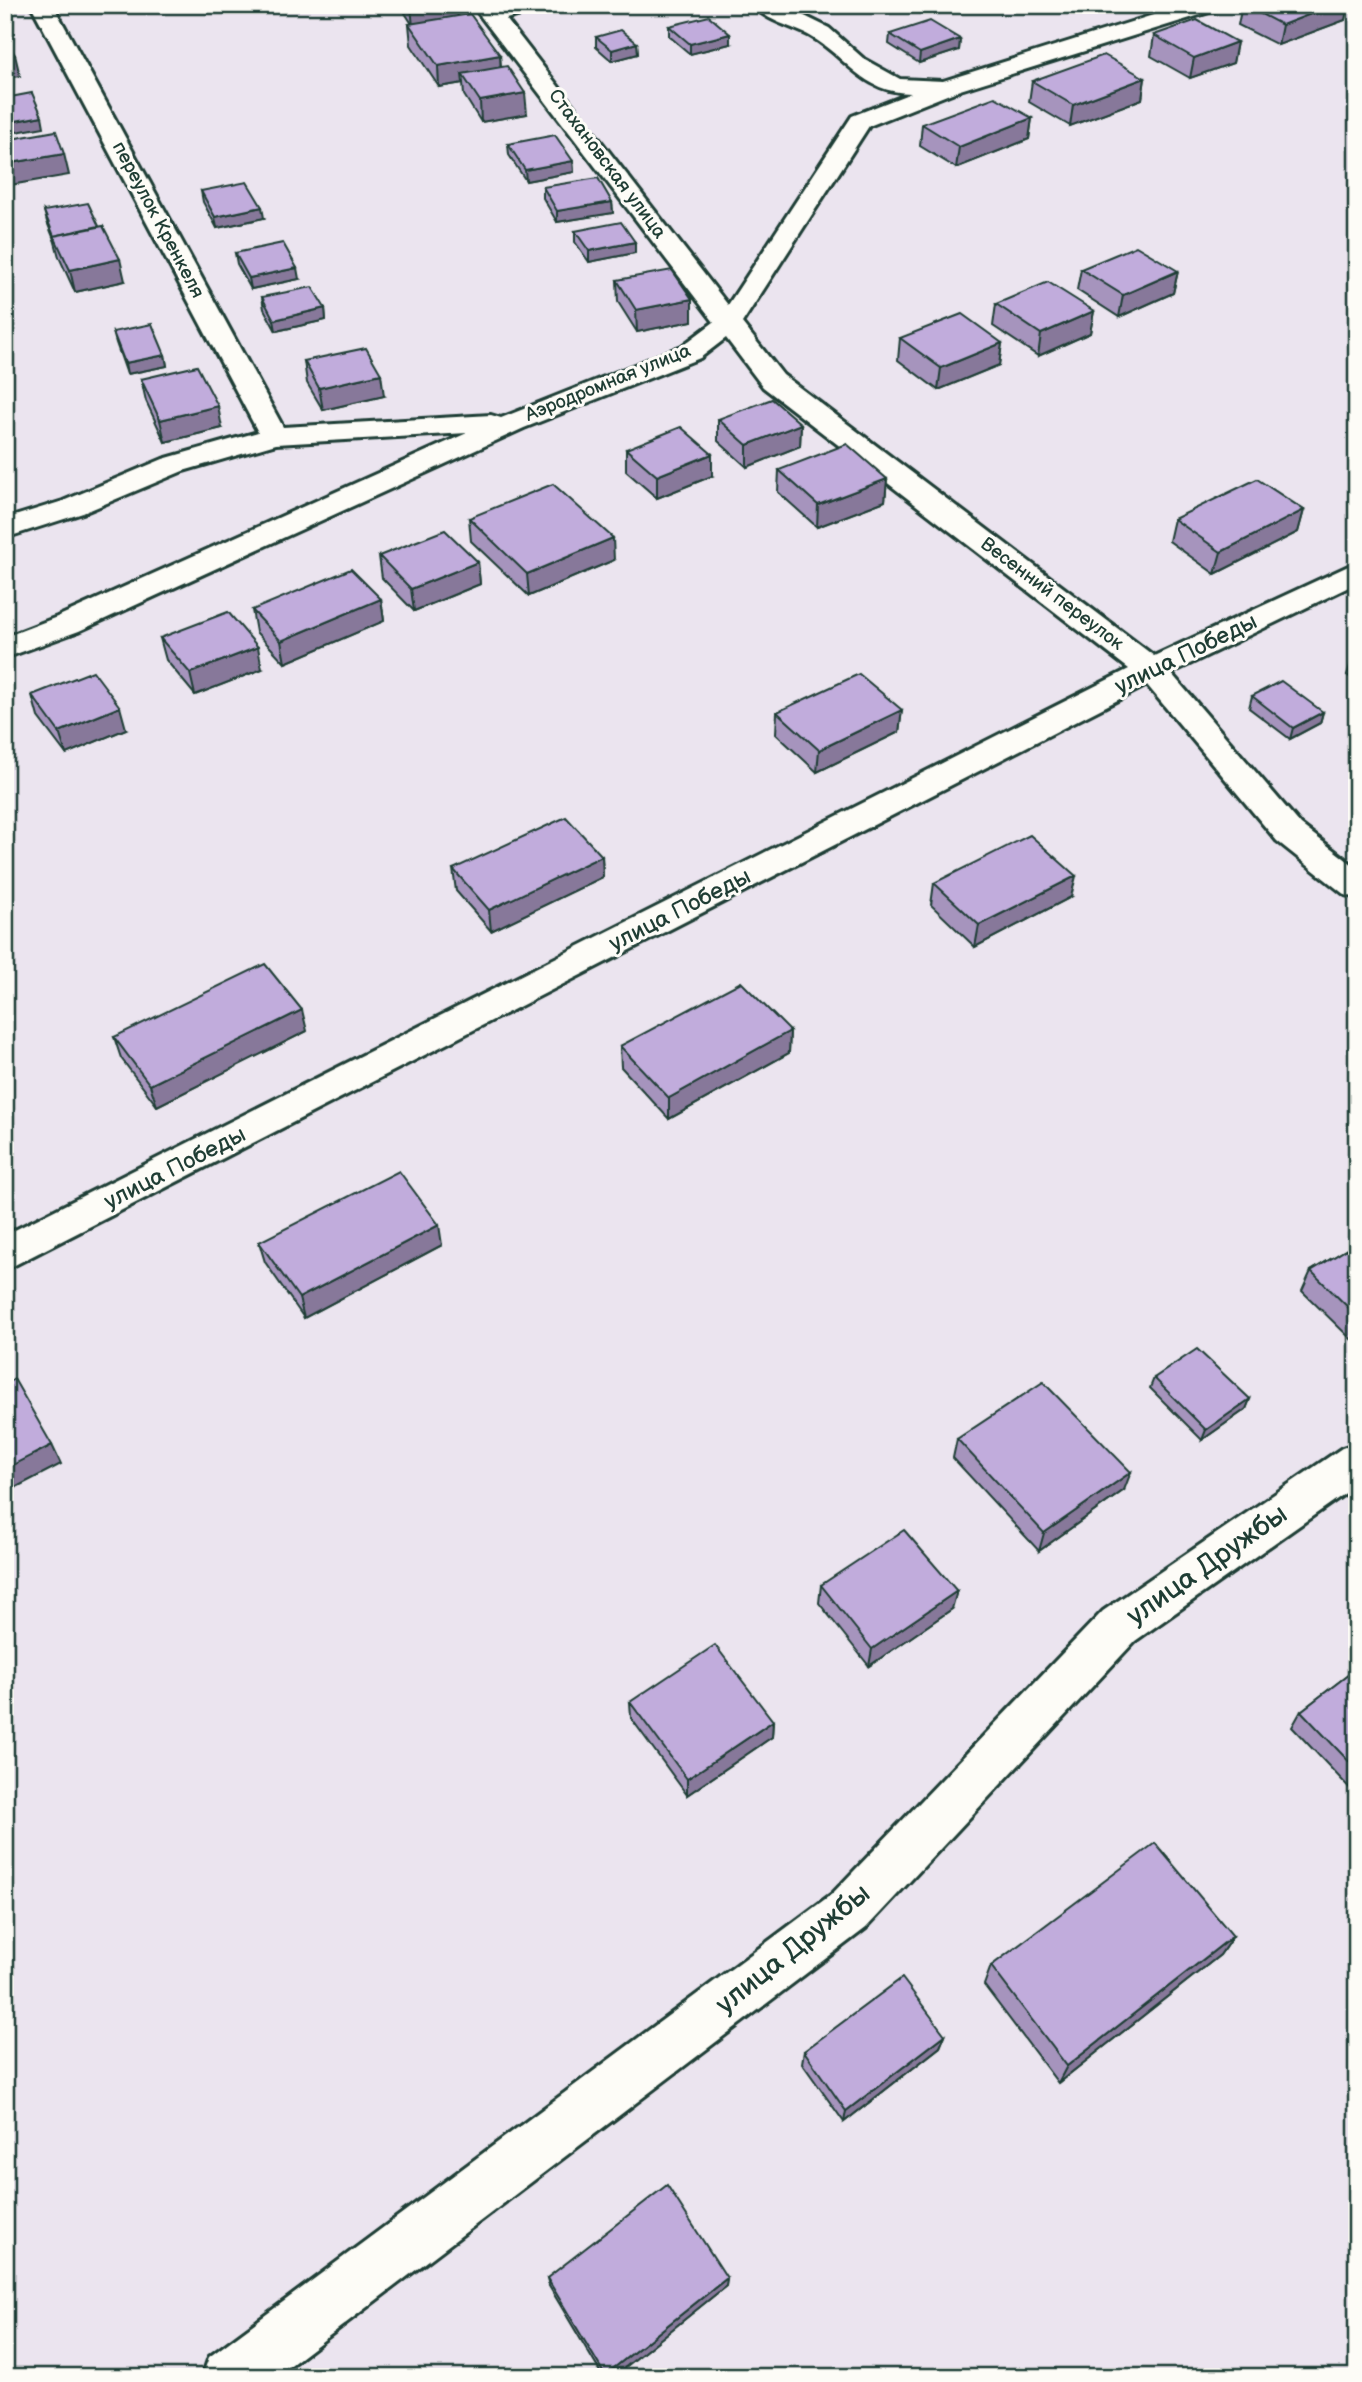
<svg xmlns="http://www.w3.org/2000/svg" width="1362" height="2382" viewBox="0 0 1362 2382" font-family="'Balsamiq Sans',sans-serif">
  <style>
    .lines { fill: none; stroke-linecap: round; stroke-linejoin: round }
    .minor-casing { stroke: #1f3d34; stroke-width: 6 }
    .minor { fill: #fdfcf7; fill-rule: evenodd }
    .wall { fill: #a694bd; stroke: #1f3d34; stroke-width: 2 }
    .shaded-wall { fill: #87789a; stroke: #1f3d34; stroke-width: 2 }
    .building { fill: #c1acdc; stroke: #1f3d34; stroke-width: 2 }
    .labels { text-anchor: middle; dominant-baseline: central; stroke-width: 6; stroke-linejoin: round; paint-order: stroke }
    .far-street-label { font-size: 19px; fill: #1f3d34; stroke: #fdfcf7 }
    .street-label { font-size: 23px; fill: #1f3d34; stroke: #fdfcf7 }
    .near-street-label { font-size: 28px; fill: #1f3d34; stroke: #fdfcf7 }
  </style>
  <rect width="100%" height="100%" fill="#ebe4ef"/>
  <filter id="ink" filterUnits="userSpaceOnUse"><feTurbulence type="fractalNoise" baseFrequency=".0143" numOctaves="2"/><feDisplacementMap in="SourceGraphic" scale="14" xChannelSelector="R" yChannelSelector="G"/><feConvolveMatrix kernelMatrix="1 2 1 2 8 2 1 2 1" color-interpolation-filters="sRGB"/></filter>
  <g filter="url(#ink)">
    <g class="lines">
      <g class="minor-casing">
        <g id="minor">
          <path d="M31,5H53L283,427L491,415L501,418L682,346L714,322L472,5H495L497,8L541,5L538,10L506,19L728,305L852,116L911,93C862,93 846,56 810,36C794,27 764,20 753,5H782L829,28L864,59L900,79L943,81L1185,5H1219L1216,10L957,91L869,126L742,323L783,375L1154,656L1357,562V583L1171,673L1301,825L1357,868V898L1345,895L1277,841L1147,685L5,1270V1235L1129,669L763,387L726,338L700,358L524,428L79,631L5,658V637L57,617L467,433L276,444L183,471L83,513L5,538V519L63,501L163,459L258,432Z"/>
          <path d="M1357,1443V1485L1135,1641L866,1928L275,2377H202L209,2357L832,1894L1103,1611L1342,1448Z"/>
        </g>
      </g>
      <use href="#minor" class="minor"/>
    </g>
    <g class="wall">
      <path d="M400,5H457L458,16L500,55L501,67L527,114L481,122L464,95L463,83L439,87L411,45L409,24H412Z"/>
      <path d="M1242,5H1348L1345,20L1278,45L1238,25Z"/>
      <path d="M669,26L730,44L690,54L669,36Z"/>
      <path d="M890,34L960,39L959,50L919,63L889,44Z"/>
      <path d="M1154,35L1237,42L1233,63L1190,78L1151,56Z"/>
      <path d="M596,37L637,43L638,54L612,61L596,47Z"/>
      <path d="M1145,78L1142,99L1070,126L1029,102L1032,81Z"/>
      <path d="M1032,118L1029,139L956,168L920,146L922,124Z"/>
      <path d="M508,144L573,161L574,172L526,181L509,155Z"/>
      <path d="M543,187L612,202L613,213L557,222L543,198Z"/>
      <path d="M201,191L264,218L217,228L203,202Z"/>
      <path d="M44,211L125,281L75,292L59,257L55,242L47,222Z"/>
      <path d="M575,231L635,242V253L589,262L575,242Z"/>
      <path d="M235,253L299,279L251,289L237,264Z"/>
      <path d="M1081,269L1178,271L1173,293L1119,317L1077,290Z"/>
      <path d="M617,280L692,299V321L637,332L618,302Z"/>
      <path d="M262,297L325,308L326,320L276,331L264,309Z"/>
      <path d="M996,304L1094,311L1090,333L1038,356L993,326Z"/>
      <path d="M113,332L165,355L167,366L127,374L116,343Z"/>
      <path d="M900,338L1002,343L999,365L938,390L898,360Z"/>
      <path d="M304,361L384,396L323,410L307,383Z"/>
      <path d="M141,379L222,428L165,442L146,401Z"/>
      <path d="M718,419L801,424L800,446L747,467L718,441Z"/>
      <path d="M626,449L712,476L657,498L626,471Z"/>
      <path d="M779,470L887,479L885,501L817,527L778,492Z"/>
      <path d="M1304,510L1298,532L1215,574L1169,541L1174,519Z"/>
      <path d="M469,518L614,560L529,596L471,541Z"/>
      <path d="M379,556L478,562L480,584L414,611L382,578Z"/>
      <path d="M381,599L384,621L285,663L256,632L252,610Z"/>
      <path d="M160,638L262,669L195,695L166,660Z"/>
      <path d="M1357,652V682L1347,675L1354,653Z"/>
      <path d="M32,695L126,729L66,754L38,717Z"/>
      <path d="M1252,696L1323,712L1320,723L1290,739L1249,708Z"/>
      <path d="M902,710L899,732L817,772L776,734L777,712Z"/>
      <path d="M602,856L603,877L491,931L456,891L453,869Z"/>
      <path d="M934,883L1071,897L975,947L931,905Z"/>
      <path d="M307,1031L157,1106L121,1058L114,1037Z"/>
      <path d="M790,1031L789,1053L669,1119L621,1067L620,1046Z"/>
      <path d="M259,1242L442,1245L304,1318L265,1262Z"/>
      <path d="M1357,1243V1340L1354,1342L1302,1291L1311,1271Z"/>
      <path d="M1154,1378L1250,1399L1246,1409L1202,1440L1150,1388Z"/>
      <path d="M957,1439L1124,1490L1039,1551L953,1458Z"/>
      <path d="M821,1585L952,1609L869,1666L819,1603Z"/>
      <path d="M1357,1668V1796L1292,1727L1301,1711Z"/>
      <path d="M630,1702L773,1721L772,1737L687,1795L631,1718Z"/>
      <path d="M1233,1936L1220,1955L1058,2083L984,1985L991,1966Z"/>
      <path d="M945,2035L940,2047L844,2122L802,2063L804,2051Z"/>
      <path d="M547,2278H727L726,2286L613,2377H603L549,2286Z"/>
    </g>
    <g class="shaded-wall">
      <path d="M417,5H457L458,20L413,27L411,6Z"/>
      <path d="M1334,5H1348L1345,20L1278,45L1282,25Z"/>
      <path d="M730,34V44L690,54V44Z"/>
      <path d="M960,39L959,50L919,63L920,53Z"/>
      <path d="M1237,42L1233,63L1190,78L1194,58Z"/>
      <path d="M637,43L638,54L612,61V50Z"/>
      <path d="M15,55L20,76L5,79V57Z"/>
      <path d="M500,55L501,76L462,74L463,83L439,87L438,66Z"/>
      <path d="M1145,78L1142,99L1070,126L1073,105Z"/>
      <path d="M525,93L527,114L481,122L480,101Z"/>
      <path d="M42,116L44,127L5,134V123Z"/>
      <path d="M1032,118L1029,139L956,168L959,147Z"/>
      <path d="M64,154L69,175L10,185L5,169V164Z"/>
      <path d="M573,161L574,172L526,181L525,170Z"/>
      <path d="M612,202L613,213L557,222V211Z"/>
      <path d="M262,207L264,218L217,228L215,217Z"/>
      <path d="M635,242V253L589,262V251Z"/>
      <path d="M120,259L125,281L75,292L70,270Z"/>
      <path d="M297,268L299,279L251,289L249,278Z"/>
      <path d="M1178,271L1173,293L1119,317L1123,295Z"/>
      <path d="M692,299V321L637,332L636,310Z"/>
      <path d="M325,308L326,320L276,331L274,320Z"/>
      <path d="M1094,311L1090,333L1038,356L1041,334Z"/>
      <path d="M1002,343L999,365L938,390L941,368Z"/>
      <path d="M165,355L167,366L127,374L125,363Z"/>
      <path d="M381,374L384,396L323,410L319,388Z"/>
      <path d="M218,406L222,428L165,442L160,420Z"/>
      <path d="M801,424L800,446L747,467V445Z"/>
      <path d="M712,454V476L657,498V476Z"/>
      <path d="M887,479L885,501L817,527L818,505Z"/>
      <path d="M1304,510L1298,532L1215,574L1221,552Z"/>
      <path d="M613,538L614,560L529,596L527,574Z"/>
      <path d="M478,562L480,584L414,611L411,589Z"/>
      <path d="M381,599L384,621L285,663L281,641Z"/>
      <path d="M258,647L262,669L195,695L190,673Z"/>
      <path d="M120,707L126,729L66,754L59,732Z"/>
      <path d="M902,710L899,732L817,772L819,750Z"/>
      <path d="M1323,712L1320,723L1290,739L1293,728Z"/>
      <path d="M602,856L603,877L491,931L489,910Z"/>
      <path d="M1076,876L1071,897L975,947L979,925Z"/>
      <path d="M302,1010L307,1031L157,1106L150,1085Z"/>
      <path d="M790,1031L789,1053L669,1119V1098Z"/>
      <path d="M439,1225L442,1245L304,1318L299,1298Z"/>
      <path d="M1250,1399L1246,1409L1202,1440L1206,1430Z"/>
      <path d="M52,1445L61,1464L5,1493V1469Z"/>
      <path d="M1131,1472L1124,1490L1039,1551L1044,1533Z"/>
      <path d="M957,1591L952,1609L869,1666L872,1649Z"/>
      <path d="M773,1721L772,1737L687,1795V1779Z"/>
      <path d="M1233,1936L1220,1955L1058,2083L1067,2066Z"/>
      <path d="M945,2035L940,2047L844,2122L846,2111Z"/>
      <path d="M727,2278L726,2286L613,2377H605V2375Z"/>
    </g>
    <g class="building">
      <path d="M1244,5H1334L1282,25Z"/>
      <path d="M470,14L500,55L438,66L409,24Z"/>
      <path d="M709,16L730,34L690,44L669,26Z"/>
      <path d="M1197,20L1237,42L1194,58L1154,35Z"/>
      <path d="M930,21L960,39L920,53L890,34Z"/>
      <path d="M621,30L637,43L612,50L596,37Z"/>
      <path d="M5,37L15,55L5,57Z"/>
      <path d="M1104,55L1145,78L1073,105L1032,81Z"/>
      <path d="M507,66L525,93L480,101L462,74Z"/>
      <path d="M32,93L42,116L5,123V98Z"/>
      <path d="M995,97L1032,118L959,147L922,124Z"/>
      <path d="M56,131L64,154L5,164V140Z"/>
      <path d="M555,135L573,161L525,170L508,144Z"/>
      <path d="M598,178L612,202L557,211L543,187Z"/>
      <path d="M247,182L262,207L215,217L201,191Z"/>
      <path d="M88,203L99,226L54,236L44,211Z"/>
      <path d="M621,222L635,242L589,251L575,231Z"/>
      <path d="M103,226L120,259L70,270L54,236Z"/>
      <path d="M283,243L297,268L249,278L235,253Z"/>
      <path d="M1136,246L1178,271L1123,295L1081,269Z"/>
      <path d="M672,270L692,299L636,310L617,280Z"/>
      <path d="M1048,282L1094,311L1041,334L996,304Z"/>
      <path d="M312,287L325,308L274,320L262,297Z"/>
      <path d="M962,314L1002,343L941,368L900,338Z"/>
      <path d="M152,324L165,355L125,363L113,332Z"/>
      <path d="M366,348L381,374L319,388L304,361Z"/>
      <path d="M197,366L218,406L160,420L141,379Z"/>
      <path d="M772,399L801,424L747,445L718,419Z"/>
      <path d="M681,427L712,454L657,476L626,449Z"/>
      <path d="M847,444L887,479L818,505L779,470Z"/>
      <path d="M1257,479L1304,510L1221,552L1174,519Z"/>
      <path d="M553,484L613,538L527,574L469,518Z"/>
      <path d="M445,530L478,562L411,589L379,556Z"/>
      <path d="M351,569L381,599L281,641L252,610Z"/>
      <path d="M228,612L258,647L190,673L160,638Z"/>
      <path d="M93,671L120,707L59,732L32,695Z"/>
      <path d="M859,674L902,710L819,750L777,712Z"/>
      <path d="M1281,681L1323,712L1293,728L1252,696Z"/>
      <path d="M566,817L602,856L489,910L453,869Z"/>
      <path d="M1030,835L1076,876L979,925L934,883Z"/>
      <path d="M265,964L302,1010L150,1085L114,1037Z"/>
      <path d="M741,982L790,1031L669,1098L620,1046Z"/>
      <path d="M399,1171L439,1225L299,1298L259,1242Z"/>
      <path d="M1357,1243V1316L1311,1271Z"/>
      <path d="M1197,1349L1250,1399L1206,1430L1154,1378Z"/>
      <path d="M14,1379L52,1445L5,1469V1384Z"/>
      <path d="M1043,1382L1131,1472L1044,1533L957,1439Z"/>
      <path d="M904,1530L957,1591L872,1649L821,1585Z"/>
      <path d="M715,1645L773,1721L687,1779L630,1702Z"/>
      <path d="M1357,1668V1770L1301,1711Z"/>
      <path d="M1155,1843L1233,1936L1067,2066L991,1966Z"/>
      <path d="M902,1978L945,2035L846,2111L804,2051Z"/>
      <path d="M667,2185L727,2278L605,2375L547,2278Z"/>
    </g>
  </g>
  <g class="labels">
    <g class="far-street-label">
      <text transform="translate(607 164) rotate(53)">Стахановская улица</text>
      <text transform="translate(158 220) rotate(62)">переулок Кренкеля</text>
      <text transform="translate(608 383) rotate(-22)">Аэродромная улица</text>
      <text transform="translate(1052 594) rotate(37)">Весенний переулок</text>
    </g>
    <g class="street-label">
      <text transform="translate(1186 654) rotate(-26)">улица Победы</text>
      <text transform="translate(680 910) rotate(-27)">улица Победы</text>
      <text transform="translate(175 1168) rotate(-27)">улица Победы</text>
    </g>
    <g class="near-street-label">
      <text transform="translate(1207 1565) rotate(-35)">улица Дружбы</text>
      <text transform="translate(793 1949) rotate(-39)">улица Дружбы</text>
    </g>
  </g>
  <rect width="1362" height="2382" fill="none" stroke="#fdfcf7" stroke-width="28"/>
  <rect x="14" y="14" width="1334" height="2354" fill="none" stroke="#1f3d34" stroke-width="2.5" filter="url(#ink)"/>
</svg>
